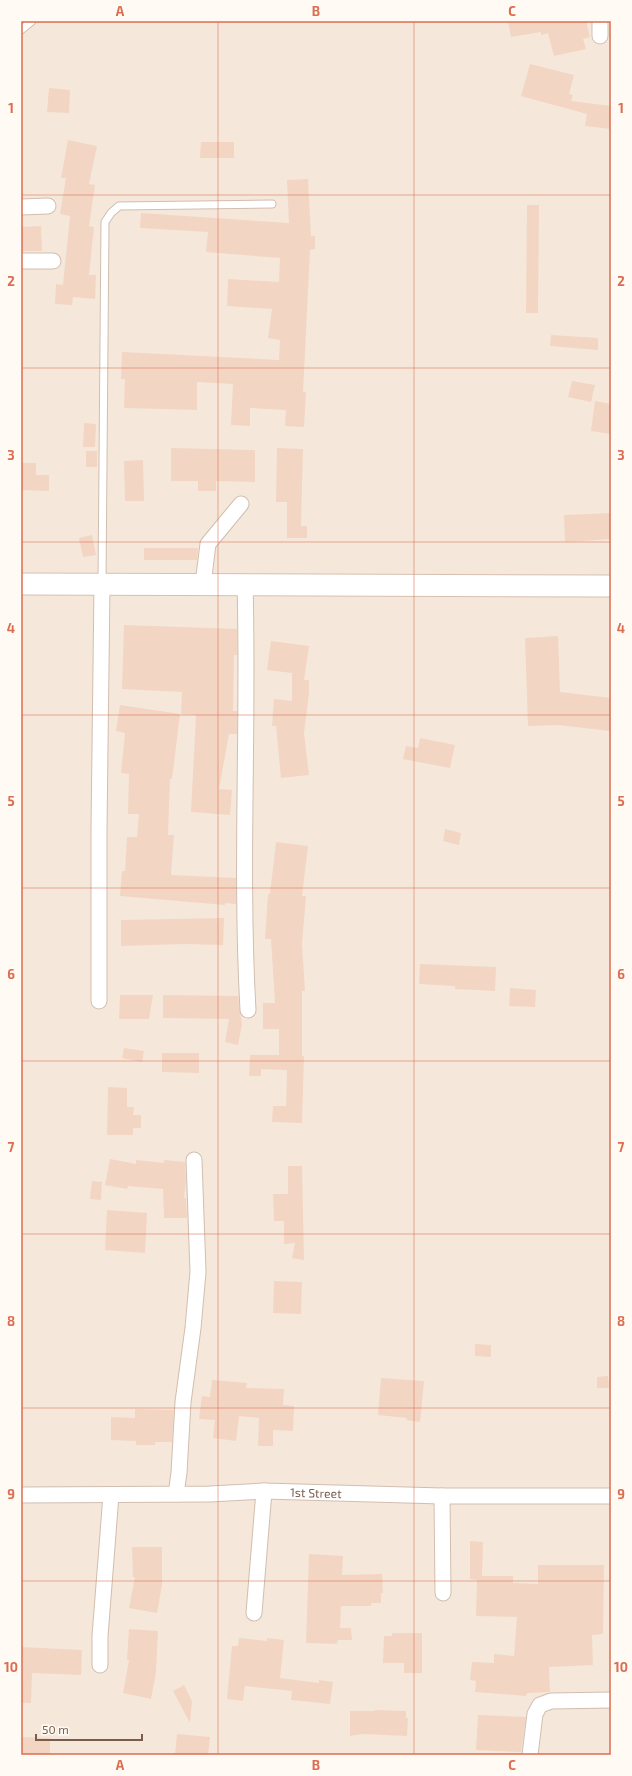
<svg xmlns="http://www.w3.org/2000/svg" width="632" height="1776" viewBox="0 0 632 1776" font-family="'Exo 2',sans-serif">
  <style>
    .residential { fill: #f5e8da }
    .building { fill: #f3d5c3 }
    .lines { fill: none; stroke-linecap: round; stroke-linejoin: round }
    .lane-casing { stroke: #d1beb0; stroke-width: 9 }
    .street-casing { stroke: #d1beb0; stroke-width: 17 }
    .secondary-casing { stroke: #d6c0b0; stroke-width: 23 }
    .lane { stroke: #fff; stroke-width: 7 }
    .street { stroke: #fff; stroke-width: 15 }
    .secondary { stroke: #fff; stroke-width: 21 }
    .grid { fill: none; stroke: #dc6d51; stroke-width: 1; stroke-opacity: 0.55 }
    .labels { text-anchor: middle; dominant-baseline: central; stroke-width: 3; stroke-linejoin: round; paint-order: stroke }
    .street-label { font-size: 12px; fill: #7a5c4d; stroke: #fffaf3 }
    .neatline { fill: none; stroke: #dc6d51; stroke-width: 1.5 }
    .grid-label { font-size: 13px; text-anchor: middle; font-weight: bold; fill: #dc6d51 }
  </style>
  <rect width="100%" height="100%" fill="#fdf6ec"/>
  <rect class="residential" x="21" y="21" width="590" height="1734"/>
  <g class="building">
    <path d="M508,21H586L590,37L583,39L586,49L554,56L548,33L541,35V32L511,37Z"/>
    <path d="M530,64L574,75L569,94L573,95L571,101L611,106V129L585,126L587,114L521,96Z"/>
    <path d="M49,88L70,90L69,113L47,112Z"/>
    <path d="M68,140L97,146L89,184L95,185L89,226L94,227L89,275H96L95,299L73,297L72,305L55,304L56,284L63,285L70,216L60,214L66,178H61Z"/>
    <path d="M201,142H234V158H200Z"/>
    <path d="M308,179L311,236H315V249L310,250L303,392H306L304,427L285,426L286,410L250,408V426L231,425L233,384L197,382V410L124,408L125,379H121L122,352L279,360L280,340L268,338L272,309L227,306L228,279L279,282L280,258L206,252L208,232L140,228L141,213L289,223L287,180Z"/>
    <path d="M527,205H539L538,313H526Z"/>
    <path d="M41,226L42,251H22L21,227Z"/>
    <path d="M551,335L598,338V350L550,346Z"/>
    <path d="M572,381L595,385L591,402L568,397Z"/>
    <path d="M595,401L611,404V434L591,431Z"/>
    <path d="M84,423L96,424L95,447H83Z"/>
    <path d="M171,448L255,450V482L216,481V491H198V481H171Z"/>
    <path d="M277,448L303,449L301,526H307V538H287V502H276Z"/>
    <rect x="86" y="451" width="11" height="16"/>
    <path d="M143,460L144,501H125L124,461Z"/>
    <path d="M21,463H36V475H49V491L21,490Z"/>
    <path d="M611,513V539L565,542L564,515Z"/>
    <path d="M92,535L96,555L83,557L79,538Z"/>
    <path d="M144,548H198L197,560H144Z"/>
    <path d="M124,625L237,629V655H234L233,711H237V734H229L219,789L232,790L230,815L191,812L196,715L181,714L182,692L122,689Z"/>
    <path d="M558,636L560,692L611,698L610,731L558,725L528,726L525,638Z"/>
    <path d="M271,641L309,646L304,680H309V694L304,733L309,775L281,778L276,726H272L274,699L292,701V673L267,670Z"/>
    <path d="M120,705L180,714L172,779H170L168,835H174L171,875L236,878V904L225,903V905L120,896L122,871H125L127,837H137L139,814H128L129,774L121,773L125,733L116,731Z"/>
    <path d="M420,738L455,745L450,768L403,759L406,746L418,748Z"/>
    <path d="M445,829L461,833L459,845L443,841Z"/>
    <path d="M276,842L308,846L302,896H306L302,944L305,991H302V1056H304L302,1123L272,1122L273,1106H286L287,1070L261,1069V1076H249L250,1055H279V1029H263V1003H275L271,939H265L268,894H270Z"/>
    <path d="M224,918L223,945L184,944L121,946V920Z"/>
    <path d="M420,964L496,967L495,991L455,989V986L419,984Z"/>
    <path d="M510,988L536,990L535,1007L509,1006Z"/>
    <path d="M120,995H153L149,1019H119Z"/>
    <path d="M163,995L238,996L242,1025L238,1045L225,1042L229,1019L163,1018Z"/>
    <path d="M124,1048L144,1051L142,1062L122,1058Z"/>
    <path d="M162,1053H199V1073L162,1072Z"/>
    <path d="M108,1087L127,1088V1107H134L133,1115H141V1128H133V1135H107Z"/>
    <path d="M110,1159L136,1164V1160L164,1163V1160L185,1162L186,1181L184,1198H186L187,1218H164L163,1189L128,1186L127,1189L105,1185Z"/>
    <path d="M288,1166H302L304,1260L292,1258L295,1243L284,1244V1221H274L273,1194H288Z"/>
    <path d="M92,1181L102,1182L101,1200L90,1199Z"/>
    <path d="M107,1210L147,1213L145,1253L105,1250Z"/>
    <path d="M274,1281L302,1282L301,1314L273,1313Z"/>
    <path d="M475,1344L491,1345V1357L475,1356Z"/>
    <path d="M608,1376L609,1388H597V1377Z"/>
    <path d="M381,1378L424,1381L420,1422L406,1420L407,1418L378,1415Z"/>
    <path d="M212,1380L247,1383L246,1388L284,1389L283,1405L294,1406L293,1431L273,1430V1446H258L259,1418L239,1416L236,1441L213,1438L215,1420L199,1419L202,1396L210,1397Z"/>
    <path d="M135,1409L174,1410L172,1442H155V1445H136V1441L111,1440V1417L135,1418Z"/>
    <path d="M470,1541L483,1542L482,1576H513V1583L538,1584V1565H604L603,1634L592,1635L593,1665L549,1667L550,1692L527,1693L526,1696L475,1692L476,1681L470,1680L472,1662L494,1663V1654L514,1656L517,1617L476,1616L477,1580L470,1579Z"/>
    <path d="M132,1547H162V1585L157,1613L129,1608L135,1577H133Z"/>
    <path d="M309,1554L343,1556L342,1575L382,1574L383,1593H381V1603H371V1606H341L340,1628H351L352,1640H338L337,1644L306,1643Z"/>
    <path d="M129,1629L158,1631L156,1672L151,1699L123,1693L129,1660H127Z"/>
    <path d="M392,1633H422V1673H404V1663H383L384,1636H392Z"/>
    <path d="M239,1638L267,1641V1638L284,1640L280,1678L319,1683V1680L333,1682L330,1704L291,1700L292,1691L245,1686L243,1701L227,1699L232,1646H238Z"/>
    <path d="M21,1647L82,1650L81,1675L32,1673L31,1703H21Z"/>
    <path d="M184,1685L192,1701L190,1723L173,1691Z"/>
    <path d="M375,1710L406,1711V1718H408L407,1736L362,1734L350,1736V1711H375Z"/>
    <path d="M478,1715L526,1717L521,1752L476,1750Z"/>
    <path d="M177,1734L210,1737L208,1755H175Z"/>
    <path d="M21,1737L50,1738V1755H21Z"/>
  </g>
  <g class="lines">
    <g class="lane-casing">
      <g id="lane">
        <path d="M21,30L32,21"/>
        <path d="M102,583L105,222L111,213L119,206L272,204"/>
      </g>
    </g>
    <g class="street-casing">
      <g id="street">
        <path d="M600,21V36"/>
        <path d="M21,207L48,206"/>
        <path d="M21,261H53"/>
        <path d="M203,584L208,544L241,504"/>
        <path d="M245,584C249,726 240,868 248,1010"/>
        <path d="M99,1001V830L102,585"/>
        <path d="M176,1494L179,1473L183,1402L193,1328L198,1272L194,1160"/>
        <path id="s1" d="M21,1495L210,1494L264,1491L442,1496H611"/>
        <path d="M442,1496L443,1593"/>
        <path d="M254,1613L264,1491"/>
        <path d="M100,1665V1636L111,1495"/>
        <path d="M530,1755L535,1714L540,1705L551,1701L611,1700"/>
      </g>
    </g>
    <g class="secondary-casing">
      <path id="secondary" d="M21,584L611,586"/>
    </g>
    <use href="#lane" class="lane"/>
    <use href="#street" class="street"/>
    <use href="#secondary" class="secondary"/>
  </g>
  <path class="grid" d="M218,21V1755M414,21V1755M21,195H611M21,368H611M21,542H611M21,715H611M21,888H611M21,1061H611M21,1234H611M21,1408H611M21,1581H611"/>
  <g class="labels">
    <g class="street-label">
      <text stroke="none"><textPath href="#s1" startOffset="295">1st Street</textPath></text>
    </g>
  </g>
  <rect width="632" height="1776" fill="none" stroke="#fffaf3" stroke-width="44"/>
  <path d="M36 1734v6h106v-6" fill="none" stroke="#7a5c4d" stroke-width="2"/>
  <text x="42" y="1734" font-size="12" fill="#7a5c4d" stroke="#fffaf3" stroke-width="3" paint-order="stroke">50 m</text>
  <rect x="22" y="22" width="588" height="1732" class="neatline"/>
  <g class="grid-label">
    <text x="120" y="16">A</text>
    <text x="316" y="16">B</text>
    <text x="512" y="16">C</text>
    <text x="11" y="113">1</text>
    <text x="621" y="113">1</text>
    <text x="11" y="286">2</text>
    <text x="621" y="286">2</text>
    <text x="11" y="460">3</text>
    <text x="621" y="460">3</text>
    <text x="11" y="633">4</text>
    <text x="621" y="633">4</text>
    <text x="11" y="806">5</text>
    <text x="621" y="806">5</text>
    <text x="11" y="979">6</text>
    <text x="621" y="979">6</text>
    <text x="11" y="1152">7</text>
    <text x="621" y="1152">7</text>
    <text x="11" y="1326">8</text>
    <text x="621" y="1326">8</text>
    <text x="11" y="1499">9</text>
    <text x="621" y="1499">9</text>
    <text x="11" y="1672">10</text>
    <text x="621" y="1672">10</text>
    <text x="120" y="1770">A</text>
    <text x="316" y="1770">B</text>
    <text x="512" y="1770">C</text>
  </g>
</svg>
